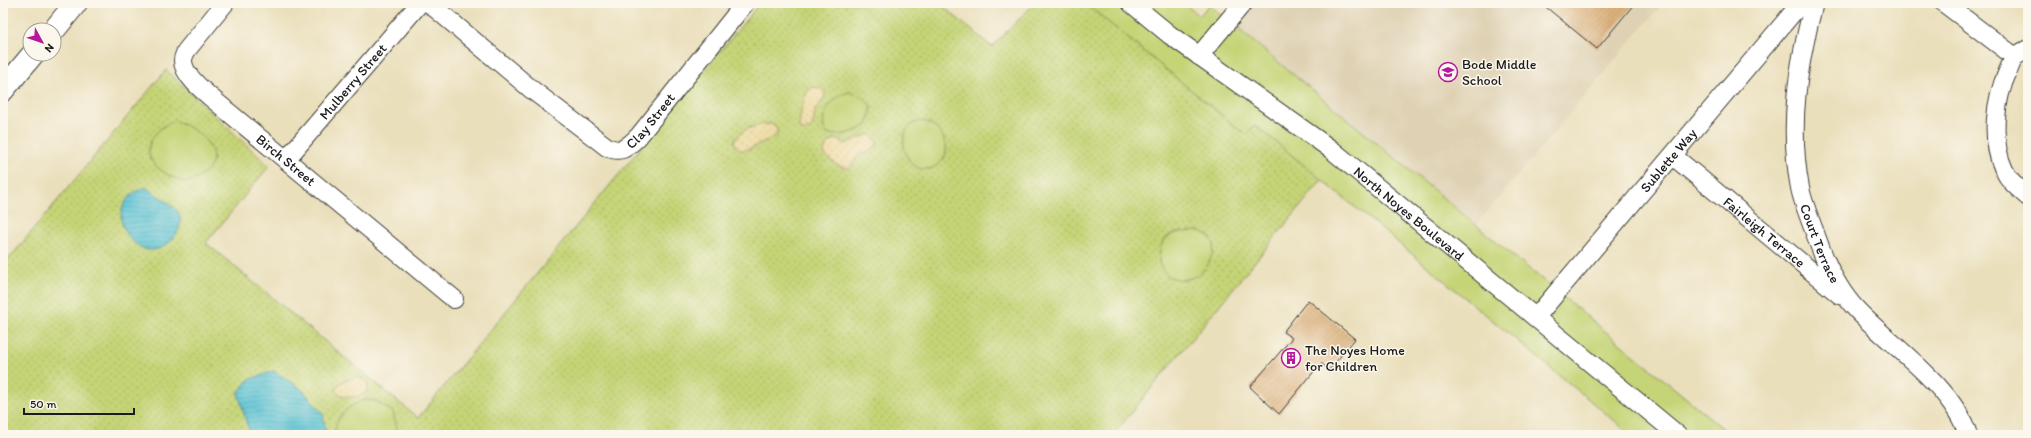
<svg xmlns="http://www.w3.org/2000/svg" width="2031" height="438" viewBox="0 0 2031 438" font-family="Itim,sans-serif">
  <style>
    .built { fill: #dfd2b4 }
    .grass { fill: url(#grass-dots); stroke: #707849 }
    .sand { fill: url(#sand-dots); stroke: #857b5d }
    .park { fill: #c5d476; stroke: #707849 }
    .water { fill: url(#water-rules); stroke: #3a6f78 }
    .building { fill: url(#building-hatch) }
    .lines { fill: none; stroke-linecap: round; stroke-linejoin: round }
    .minor-casing { stroke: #3b3934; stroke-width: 20 }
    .major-casing { stroke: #3b3934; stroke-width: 24 }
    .minor { stroke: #fff; stroke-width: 18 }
    .major { stroke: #fff; stroke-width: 22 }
    .labels { text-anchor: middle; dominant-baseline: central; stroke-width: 3; stroke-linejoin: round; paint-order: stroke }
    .poi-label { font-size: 14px; fill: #1c1c1c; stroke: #fbf7ec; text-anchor: start }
    .street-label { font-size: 14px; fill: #1c1c1c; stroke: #fbf7ec }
  </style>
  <defs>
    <pattern id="grass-dots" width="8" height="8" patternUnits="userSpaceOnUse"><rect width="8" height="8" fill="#c5d476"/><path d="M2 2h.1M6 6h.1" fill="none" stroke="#a9b566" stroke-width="1.8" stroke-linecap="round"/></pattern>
    <pattern id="sand-dots" width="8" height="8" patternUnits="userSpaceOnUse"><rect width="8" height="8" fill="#eeda9e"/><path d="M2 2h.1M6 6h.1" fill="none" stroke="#ccba88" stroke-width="1.8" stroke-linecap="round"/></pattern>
    <pattern id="water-rules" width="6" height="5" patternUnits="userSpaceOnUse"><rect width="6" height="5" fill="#58c2d4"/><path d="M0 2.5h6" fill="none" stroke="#4ca6b5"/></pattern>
    <pattern id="building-hatch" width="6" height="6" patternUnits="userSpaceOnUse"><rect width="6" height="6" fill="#dcb17c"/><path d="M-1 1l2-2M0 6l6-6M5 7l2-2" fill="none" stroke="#bc986b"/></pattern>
  </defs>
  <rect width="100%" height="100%" fill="#fbf7ec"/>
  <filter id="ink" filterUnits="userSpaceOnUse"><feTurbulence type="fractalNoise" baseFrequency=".025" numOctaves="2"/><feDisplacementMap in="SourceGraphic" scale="8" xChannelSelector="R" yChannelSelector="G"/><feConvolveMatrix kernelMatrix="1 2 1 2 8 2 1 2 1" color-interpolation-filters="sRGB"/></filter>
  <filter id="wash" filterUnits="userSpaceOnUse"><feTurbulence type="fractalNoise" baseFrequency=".012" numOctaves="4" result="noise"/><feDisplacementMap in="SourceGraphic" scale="16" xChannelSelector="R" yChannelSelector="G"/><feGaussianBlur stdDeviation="0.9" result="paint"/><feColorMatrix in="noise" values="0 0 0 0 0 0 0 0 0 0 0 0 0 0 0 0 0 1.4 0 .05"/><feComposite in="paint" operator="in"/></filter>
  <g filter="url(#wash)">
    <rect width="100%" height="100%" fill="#eadfbb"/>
    <path class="built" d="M1248,3H1663L1476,225L1231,23Z"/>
    <path class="grass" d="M760,3H939L992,47L1035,3H1085L1245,134L1255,124L1322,180L1113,435H3V266L166,70L269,166L206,243L418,418Z"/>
    <g class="sand">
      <path d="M814,87L820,88L825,92C826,100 817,104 815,112C813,122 815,131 800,130C797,124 804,95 809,89Z"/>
      <path d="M769,124L775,125L777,130V135C773,138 769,139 765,141C756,145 738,159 734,141C742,128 755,125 769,124Z"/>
      <path d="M869,134L878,142C873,156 864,149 857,157C854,161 852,165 849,168C841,169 829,160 824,154C825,145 829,141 837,139L845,144Z"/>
      <path d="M358,377L367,382L368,388L366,393C355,397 344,401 336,390C338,380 349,380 358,377Z"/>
    </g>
    <g class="park">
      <path d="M1085,3H1184L1199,16L1209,5L1731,435H1632L1255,125L1246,135Z"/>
      <path d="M849,92C859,95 866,98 872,108L867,125C853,133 843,136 827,134C816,118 832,96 849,92Z"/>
      <path d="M175,121C211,134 233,166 186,183C175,178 164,174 156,166C138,148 157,126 175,121Z"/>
      <path d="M924,121C942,126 957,154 936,166C905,184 888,122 924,121Z"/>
      <path d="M1200,231L1208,235L1214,243C1212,291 1151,290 1160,250C1161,244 1166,236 1173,234C1181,231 1191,232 1200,231Z"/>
      <path d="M364,400L376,401L393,412L397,429L393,435H336C332,418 350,405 364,400Z"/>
    </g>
    <g class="water">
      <path d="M142,188H147C156,195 170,202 177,211C189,225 169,248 154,250C137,252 121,232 121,216C121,204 131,193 142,188Z"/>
      <path d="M274,371L303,390L323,414L326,435H253L248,428L238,393L248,380Z"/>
    </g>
    <g id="blocks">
      <g class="building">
        <path d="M1541,3H1635L1597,49Z"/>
        <path d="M1308,300L1355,339L1329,370L1321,363L1279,414L1250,387L1292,338L1283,332Z"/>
      </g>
    </g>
  </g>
  <g filter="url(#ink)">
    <use href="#blocks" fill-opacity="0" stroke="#3b3934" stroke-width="1"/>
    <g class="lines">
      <g class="minor-casing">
        <g id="minor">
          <path id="s1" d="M225,3L186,51C185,54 183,57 183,60C182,78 215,100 227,111L454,299"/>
          <path id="s2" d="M429,3L531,89L607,147C622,154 627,147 638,137L745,3"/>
          <path id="s3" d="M1131,3L1170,35L1332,150L1678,435"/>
          <path id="s4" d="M1814,3C1798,64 1788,125 1800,188C1803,203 1810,219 1815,233C1824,260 1837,289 1857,310C1891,346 1953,386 1968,435"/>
          <path d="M1944,3L2015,57"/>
          <path d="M2028,49C2024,51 2018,54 2015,57C2012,60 2010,67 2008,71C1995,99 1990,140 2004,170C2009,181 2019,189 2028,197"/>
          <path d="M1199,56L1243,3"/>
          <path id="s5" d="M1673,156L1840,295"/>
          <path id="s6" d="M288,161L290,155L420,3"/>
          <path id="s7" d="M1536,317L1801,3"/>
        </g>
      </g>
      <g class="major-casing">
        <g id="major">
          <path d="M54,30L76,3"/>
          <path d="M3,90L33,54"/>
        </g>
      </g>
      <use href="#minor" class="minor"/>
      <use href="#major" class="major"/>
    </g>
  </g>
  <defs>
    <g id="school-ring" transform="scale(1)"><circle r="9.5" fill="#fbf7ec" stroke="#b5179e" stroke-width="1.5"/><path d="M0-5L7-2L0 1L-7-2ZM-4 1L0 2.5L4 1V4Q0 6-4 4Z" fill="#b5179e"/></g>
    <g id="building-ring" transform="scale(1)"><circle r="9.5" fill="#fbf7ec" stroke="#b5179e" stroke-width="1.5"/><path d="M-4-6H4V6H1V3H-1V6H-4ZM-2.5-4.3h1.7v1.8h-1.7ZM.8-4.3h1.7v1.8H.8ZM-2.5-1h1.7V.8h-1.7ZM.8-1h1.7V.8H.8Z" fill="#b5179e"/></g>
  </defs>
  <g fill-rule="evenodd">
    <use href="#school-ring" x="1448" y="72"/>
    <use href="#building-ring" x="1291" y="358"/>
  </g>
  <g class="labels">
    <g class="poi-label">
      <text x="1462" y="64">Bode Middle<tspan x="1462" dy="16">School</tspan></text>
      <text x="1305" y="350">The Noyes Home<tspan x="1305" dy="16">for Children</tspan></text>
    </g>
    <g class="street-label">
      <text stroke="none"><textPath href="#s6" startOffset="103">Mulberry Street</textPath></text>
      <text stroke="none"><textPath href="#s2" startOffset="285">Clay Street</textPath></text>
      <text stroke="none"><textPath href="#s1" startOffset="217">Birch Street</textPath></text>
      <text stroke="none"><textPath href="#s7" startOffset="205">Sublette Way</textPath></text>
      <text stroke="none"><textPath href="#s3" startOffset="349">North Noyes Boulevard</textPath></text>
      <text stroke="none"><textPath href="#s5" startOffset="119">Fairleigh Terrace</textPath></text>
      <text stroke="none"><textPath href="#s4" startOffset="246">Court Terrace</textPath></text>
    </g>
  </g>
  <rect width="2031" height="438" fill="none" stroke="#fbf7ec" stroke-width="16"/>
  <g transform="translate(42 42) rotate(130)"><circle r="19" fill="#fbf7ec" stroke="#a29f99"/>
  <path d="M0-3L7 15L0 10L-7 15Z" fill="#b5179e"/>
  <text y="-6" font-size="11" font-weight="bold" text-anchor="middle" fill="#1c1c1c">N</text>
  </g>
  <path d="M24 408v6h110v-6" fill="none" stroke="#1c1c1c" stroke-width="2"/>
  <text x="30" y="408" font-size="12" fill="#1c1c1c" stroke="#fbf7ec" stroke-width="3" paint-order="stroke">50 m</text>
</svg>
